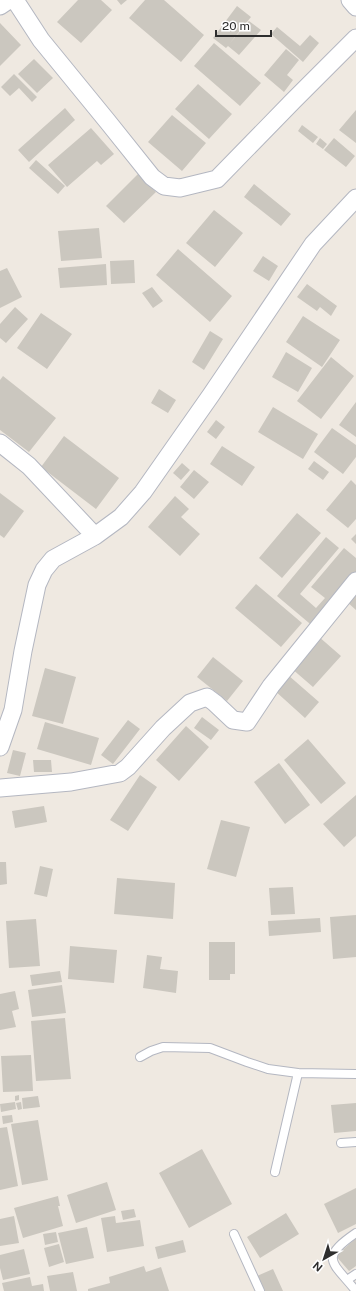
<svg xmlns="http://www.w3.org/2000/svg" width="356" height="1291" font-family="'Public Sans',sans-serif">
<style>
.building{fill:#cbc7bf}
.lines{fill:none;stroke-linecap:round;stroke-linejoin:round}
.service-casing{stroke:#b4b7c1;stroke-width:10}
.minor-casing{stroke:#b4b7c1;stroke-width:19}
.service{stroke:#fff;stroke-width:8}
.minor{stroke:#fff;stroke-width:17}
</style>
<rect width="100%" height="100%" fill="#efe9e1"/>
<path class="building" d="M78 0H101L112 10 81 43 57 22Z
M117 0H127L121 5Z
M145 0H164L204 35 181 62 129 18Z
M237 6 251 17 230 43 249 21 261 30 239 55 228 46 226 48 213 38Z
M0 23 21 45 0 66Z
M277 27 300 46 310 35 319 43 303 62 271 34Z
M214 43 261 83 240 106 194 66Z
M286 49 299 60 287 75 293 80 284 92 264 75Z
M34 59 53 78 37 93 18 74Z
M14 74 37 97 32 102 19 88 10 96 1 87Z
M198 84 232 114 209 139 175 109Z
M65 108 75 120 29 162 18 150Z
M356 110V143L339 130Z
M172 115 206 143 182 171 148 142Z
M302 125 318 137 313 143 298 131Z
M91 128 114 154 101 165 97 161 67 187 48 165Z
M320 138 327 144 323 149 316 144Z
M334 138 355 156 346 167 324 150Z
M36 160 65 186 58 194 29 168Z
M138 174 156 192 124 223 106 206Z
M254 184 291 214 281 226 244 197Z
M214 210 243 233 215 267 186 243Z
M99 228 102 258 61 261 58 231Z
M178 249 232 296 210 322 156 275Z
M263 256 278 266 269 281 253 271Z
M134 260 135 283 111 284 110 261Z
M106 264 107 285 60 288 58 268Z
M7 268 22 297 0 308V271Z
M307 284 337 306 331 316 320 307 317 311 297 297Z
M152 287 163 301 153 308 142 293Z
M15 307 28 319 6 343 0 338V324Z
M41 313 72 334 47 369 17 348Z
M303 316 340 340 322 367 286 342Z
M210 331 223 339 204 370 192 362Z
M286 352 312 368 298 392 272 377Z
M331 357 354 376 321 419 297 401Z
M3 376 56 418 29 452 0 430V380Z
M159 389 176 400 168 413 151 403Z
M356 402V437L339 425Z
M273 407 318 434 303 459 258 432Z
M216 420 225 427 216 439 207 432Z
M332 428 356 445V457L343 474 314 452Z
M64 436 119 478 96 509 41 467Z
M222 446 255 467 242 486 210 464Z
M314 461 329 472 323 480 308 469Z
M182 463 190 470 181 480 173 473Z
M194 470 209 482 194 499 180 487Z
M351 480 356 485V519L348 528 326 510Z
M0 493 24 511 4 538 0 535Z
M175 496 189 509 181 517 200 534 180 556 148 527Z
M297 513 321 533 282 578 259 558Z
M356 534V544L351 539Z
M326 537 339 548 300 594 316 608 325 598 311 587 344 548 356 558V579L315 628 277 596Z
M256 584 302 623 281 647 235 608Z
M356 589V610L346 601Z
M318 636 341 656 313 687 291 668Z
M213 657 243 681 227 701 197 677Z
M45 668 76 677 63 724 32 716Z
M288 675 319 702 305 718 274 690Z
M202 717 219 730 211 740 194 728Z
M128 720 140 729 113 764 101 755Z
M45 722 99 738 91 765 37 749Z
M186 726 209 747 179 781 156 760Z
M308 739 346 783 321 804 284 760Z
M13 750 26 753 20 776 7 773Z
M33 760H51L52 772H34Z
M279 763 310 805 285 824 254 782Z
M140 775 157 787 128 831 110 820Z
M356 795V836L344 847 323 824Z
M44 806 47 822 15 828 12 811Z
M221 820 250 827 236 877 207 869Z
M0 862H6L7 884 0 885Z
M40 866 53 869 47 897 34 894Z
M117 878 175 883 173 919 114 914Z
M293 887 295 914 271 915 269 888Z
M356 915V957L333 959 330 917Z
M320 918 321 932 269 936 268 921Z
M36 919 40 966 9 968 6 921Z
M209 942H235V974H230V980H209Z
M70 946 117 950 114 983 68 979Z
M147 955 162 957 160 969 178 971 176 993 143 988Z
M60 971 62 982 32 986 30 975Z
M62 985 66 1013 32 1017 28 990Z
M15 991 19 1009 12 1011 16 1027 0 1030V994Z
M65 1018 71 1079 36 1081 31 1021Z
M31 1055 33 1091 3 1092 1 1056Z
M19 1095V1100L15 1101V1096Z
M38 1096 40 1107 23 1109 22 1098Z
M15 1102 16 1109 1 1112 0 1104Z
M21 1102 22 1109 18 1110 16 1103Z
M356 1103V1131L334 1133 331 1105Z
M12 1115 13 1122 3 1124 2 1116Z
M38 1120 48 1180 22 1185 11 1124Z
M7 1127 18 1186 0 1190V1128Z
M202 1149 232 1204 189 1228 159 1173Z
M107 1182 116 1210 76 1223 67 1195Z
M356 1188V1224L338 1233 324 1204Z
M58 1196 60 1206H58L63 1226 23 1238 14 1208Z
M134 1209 136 1217 123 1220 121 1211Z
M286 1213 299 1234 260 1258 247 1237Z
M14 1216 19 1243 0 1246V1219Z
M115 1216 116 1223 140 1220 144 1246 107 1252 101 1218Z
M87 1227 94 1258 66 1264 58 1233Z
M56 1232 58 1242 45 1245 43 1234Z
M356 1238V1266L349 1271 336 1256Z
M183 1240 186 1252 158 1259 155 1247Z
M59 1244 64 1262 49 1267 44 1248Z
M24 1249 30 1274 3 1280 0 1268V1255Z
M144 1266 146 1272 161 1267 169 1291H88V1289L110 1283 109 1277Z
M273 1269 283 1291H264L257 1276Z
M73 1272 77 1291H50L47 1276Z
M30 1277 32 1286 43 1284 44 1291H4L2 1283Z"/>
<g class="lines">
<g class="service-casing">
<path id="service" d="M140 1057 151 1051 163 1047 210 1048 247 1062 268 1069 298 1073 356 1074
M341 1143 356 1142
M275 1172 298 1073
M234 1234 260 1291
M347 1280 356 1274
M356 1291C333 1262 318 1259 356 1233"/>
</g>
<g class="minor-casing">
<path id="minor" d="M15 0 41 40 108 122 152 177 164 186 180 188 217 179 293 101 356 38
M350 0 356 7
M0 6 9 0
M0 443 29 466 95 536
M0 747 13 710 23 651 37 585 44 570 53 559 95 536 121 517 143 492 211 395 313 244 356 198
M0 788 71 782 120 773 128 767 163 728 190 703 207 697 215 703 233 720 247 722 271 686 356 581"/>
</g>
<use href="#service" class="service"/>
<use href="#minor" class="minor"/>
</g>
<g transform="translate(324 1259) rotate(219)" stroke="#ffffff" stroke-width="3" paint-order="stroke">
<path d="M0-3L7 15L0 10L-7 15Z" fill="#2e2e2e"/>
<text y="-6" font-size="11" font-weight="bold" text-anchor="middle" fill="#2e2e2e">N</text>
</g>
<path d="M216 30v6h55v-6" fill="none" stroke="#2e2e2e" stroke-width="2"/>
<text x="222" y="30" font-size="12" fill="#2e2e2e" stroke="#ffffff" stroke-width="3" paint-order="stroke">20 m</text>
</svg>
